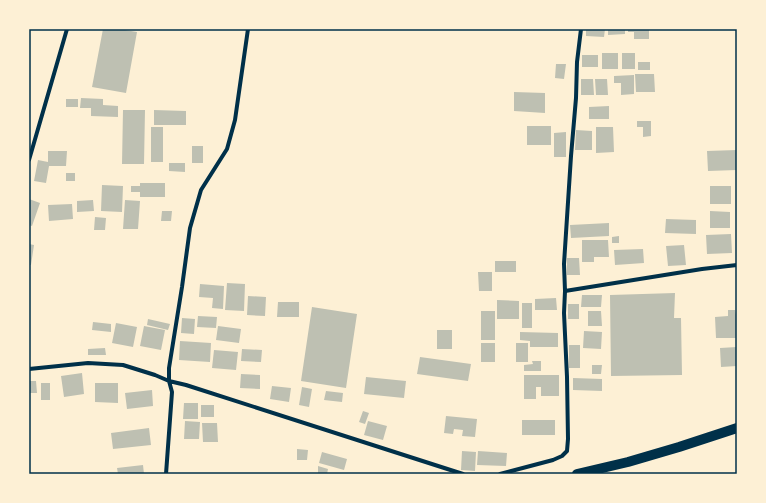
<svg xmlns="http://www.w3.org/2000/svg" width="766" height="503" font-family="'Source Sans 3',sans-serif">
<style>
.building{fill:#bec0b2}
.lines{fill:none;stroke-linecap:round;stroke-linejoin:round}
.minor{stroke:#003049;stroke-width:4}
.primary{stroke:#003049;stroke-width:10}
.neatline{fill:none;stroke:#003049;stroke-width:1.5}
</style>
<rect width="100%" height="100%" fill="#fdf0d5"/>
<path class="building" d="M103 29H119L137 32 126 93 92 87Z
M586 29H605L604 37 586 36Z
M608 29H625V34L608 35Z
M628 29H649V39H634V32H628Z
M602 53H618V69H602Z
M622 53H635V69H622Z
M582 55H598V67H582Z
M638 62H650V70H638Z
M556 64H566L564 79 555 78Z
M635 74H654L655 92H636Z
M634 75V94L621 95V83H614V76Z
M581 79H593L594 95H581Z
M595 79H607L608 95H596Z
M514 92 545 93V113L514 111Z
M81 98 103 99V105L118 106V117L91 116V108H80Z
M66 99H78V107H66Z
M609 106V119H589V107Z
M123 110H145L144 164H122Z
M154 110 186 111V125H154Z
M637 121H651V136L643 137V127H637Z
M527 126H551V145H527Z
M151 127H163V162H151Z
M596 127H613L614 152 596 153Z
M576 130 592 131V150H575Z
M566 132V157H554V133Z
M192 146H203V163H192Z
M737 150V170L708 171 707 151Z
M48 151H67L66 166H49L46 183 34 181 38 160 48 162Z
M169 163H185V172L169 171Z
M66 173H75V181H66Z
M140 183H165V197H140V192H131V186H140Z
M102 185 123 186 122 212 101 211Z
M710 186H731V204H710Z
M29 199 40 203 32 226 29 225Z
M93 200 94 211 77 212V201Z
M125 200 140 201 138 229H123Z
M72 204 73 219 49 221 48 205Z
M162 211H172L171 221H161Z
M710 211 730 212V228H710Z
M95 217 106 218 105 230H94Z
M666 219 696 220V234L665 233Z
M609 223V236L571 238 570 225Z
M731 234 732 253 707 254 706 235Z
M619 236V243H612V237Z
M582 240H608L609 257H594V262H582Z
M29 244 34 245 31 265H29Z
M684 245 686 265 668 266 666 246Z
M643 249 644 263 615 265 614 250Z
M567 258H579L580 275H567Z
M495 261H516V272H495Z
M478 272H492V291H479Z
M227 283 245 284 244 311 225 310Z
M200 284 224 286 223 309 212 308 213 298 199 297Z
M675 293 674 318H681L682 375 611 376 610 295Z
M582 295H602L601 307H581Z
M248 296 266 297 265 316 247 315Z
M556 298 557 310H535V299Z
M497 300 519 301V319H497Z
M278 302H299V317H277Z
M522 303H532V328H522Z
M568 304H579V319H568Z
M312 307 357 314 346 388 301 381Z
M728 310H735L736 315H737V338H716L715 317 728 316Z
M481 311H495V340H481Z
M588 311H601L602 326H588Z
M198 316 217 317 216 328 197 327Z
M182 318 195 319 194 334 181 333Z
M148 319 170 324 168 330 147 325Z
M93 322 111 324V332L92 330Z
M116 323 137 327 133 347 112 343Z
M144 326 165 330 161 350 140 346Z
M218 326 241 329 239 343 216 340Z
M437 330H452V349H437Z
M584 331 602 332 601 349 583 348Z
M520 332 558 333V347H530V341L520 340Z
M180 341 211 343 210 362 179 360Z
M481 343H495V362H481Z
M516 343H528V362H516Z
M569 345H580V368H569Z
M737 347V366L721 367 720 348Z
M105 348 106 355H88V349Z
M242 349 262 350 261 362 241 361Z
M214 350 238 352 236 370 212 368Z
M420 357 471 364 468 381 417 374Z
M532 361H541V371H524V365L533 364Z
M592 365H602L601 374H592Z
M82 373 84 394 64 397 61 376Z
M241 374 260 375V389L240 388Z
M524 375H559V396H541V387H536V399H524Z
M366 377 406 381 404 398 364 394Z
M573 378 602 379V391L573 390Z
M29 381H36L37 393H29Z
M41 383H50V400H41Z
M95 383H118V403L95 402Z
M272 386 291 388 289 402 270 399Z
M302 387 312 389 309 407 299 405Z
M152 390 153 406 127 409 125 393Z
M326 391 343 393 342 402 324 400Z
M184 403H198V419H183Z
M201 405H214V417H201Z
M363 411 369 413 365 424 359 422Z
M446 416 477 419 475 437 462 436 463 430 454 429 453 434 444 433Z
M522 420H555V435H522Z
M185 421 200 422 199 439H184Z
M368 421 387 426 383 440 364 435Z
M202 423H217L218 442H203Z
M149 428 151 445 113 449 111 433Z
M297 449 308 450 307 460H297Z
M462 451 476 452 475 471 461 470Z
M478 451 507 453 506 466 477 465Z
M322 452 347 459 344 470 319 463Z
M143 465 144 474H118L117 468Z
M318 466 328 469 327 474H318Z"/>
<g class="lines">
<path class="minor" d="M29 160 67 29
M565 291 702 269 737 265
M29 369 88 363 123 365 155 375 169 381 186 385 463 474
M166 474 172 392 169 381V368L182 287 190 228 201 190 227 149 235 120 248 29
M500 474 553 460 562 456 567 451 568 439 567 377 564 313 565 291 564 264 571 156 576 98 577 62 581 29"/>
<path class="primary" d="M577 474 628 462 679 447 737 428"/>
</g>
<rect width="766" height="503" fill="none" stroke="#fdf0d5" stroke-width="60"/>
<rect x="30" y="30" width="706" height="443" class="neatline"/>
</svg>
